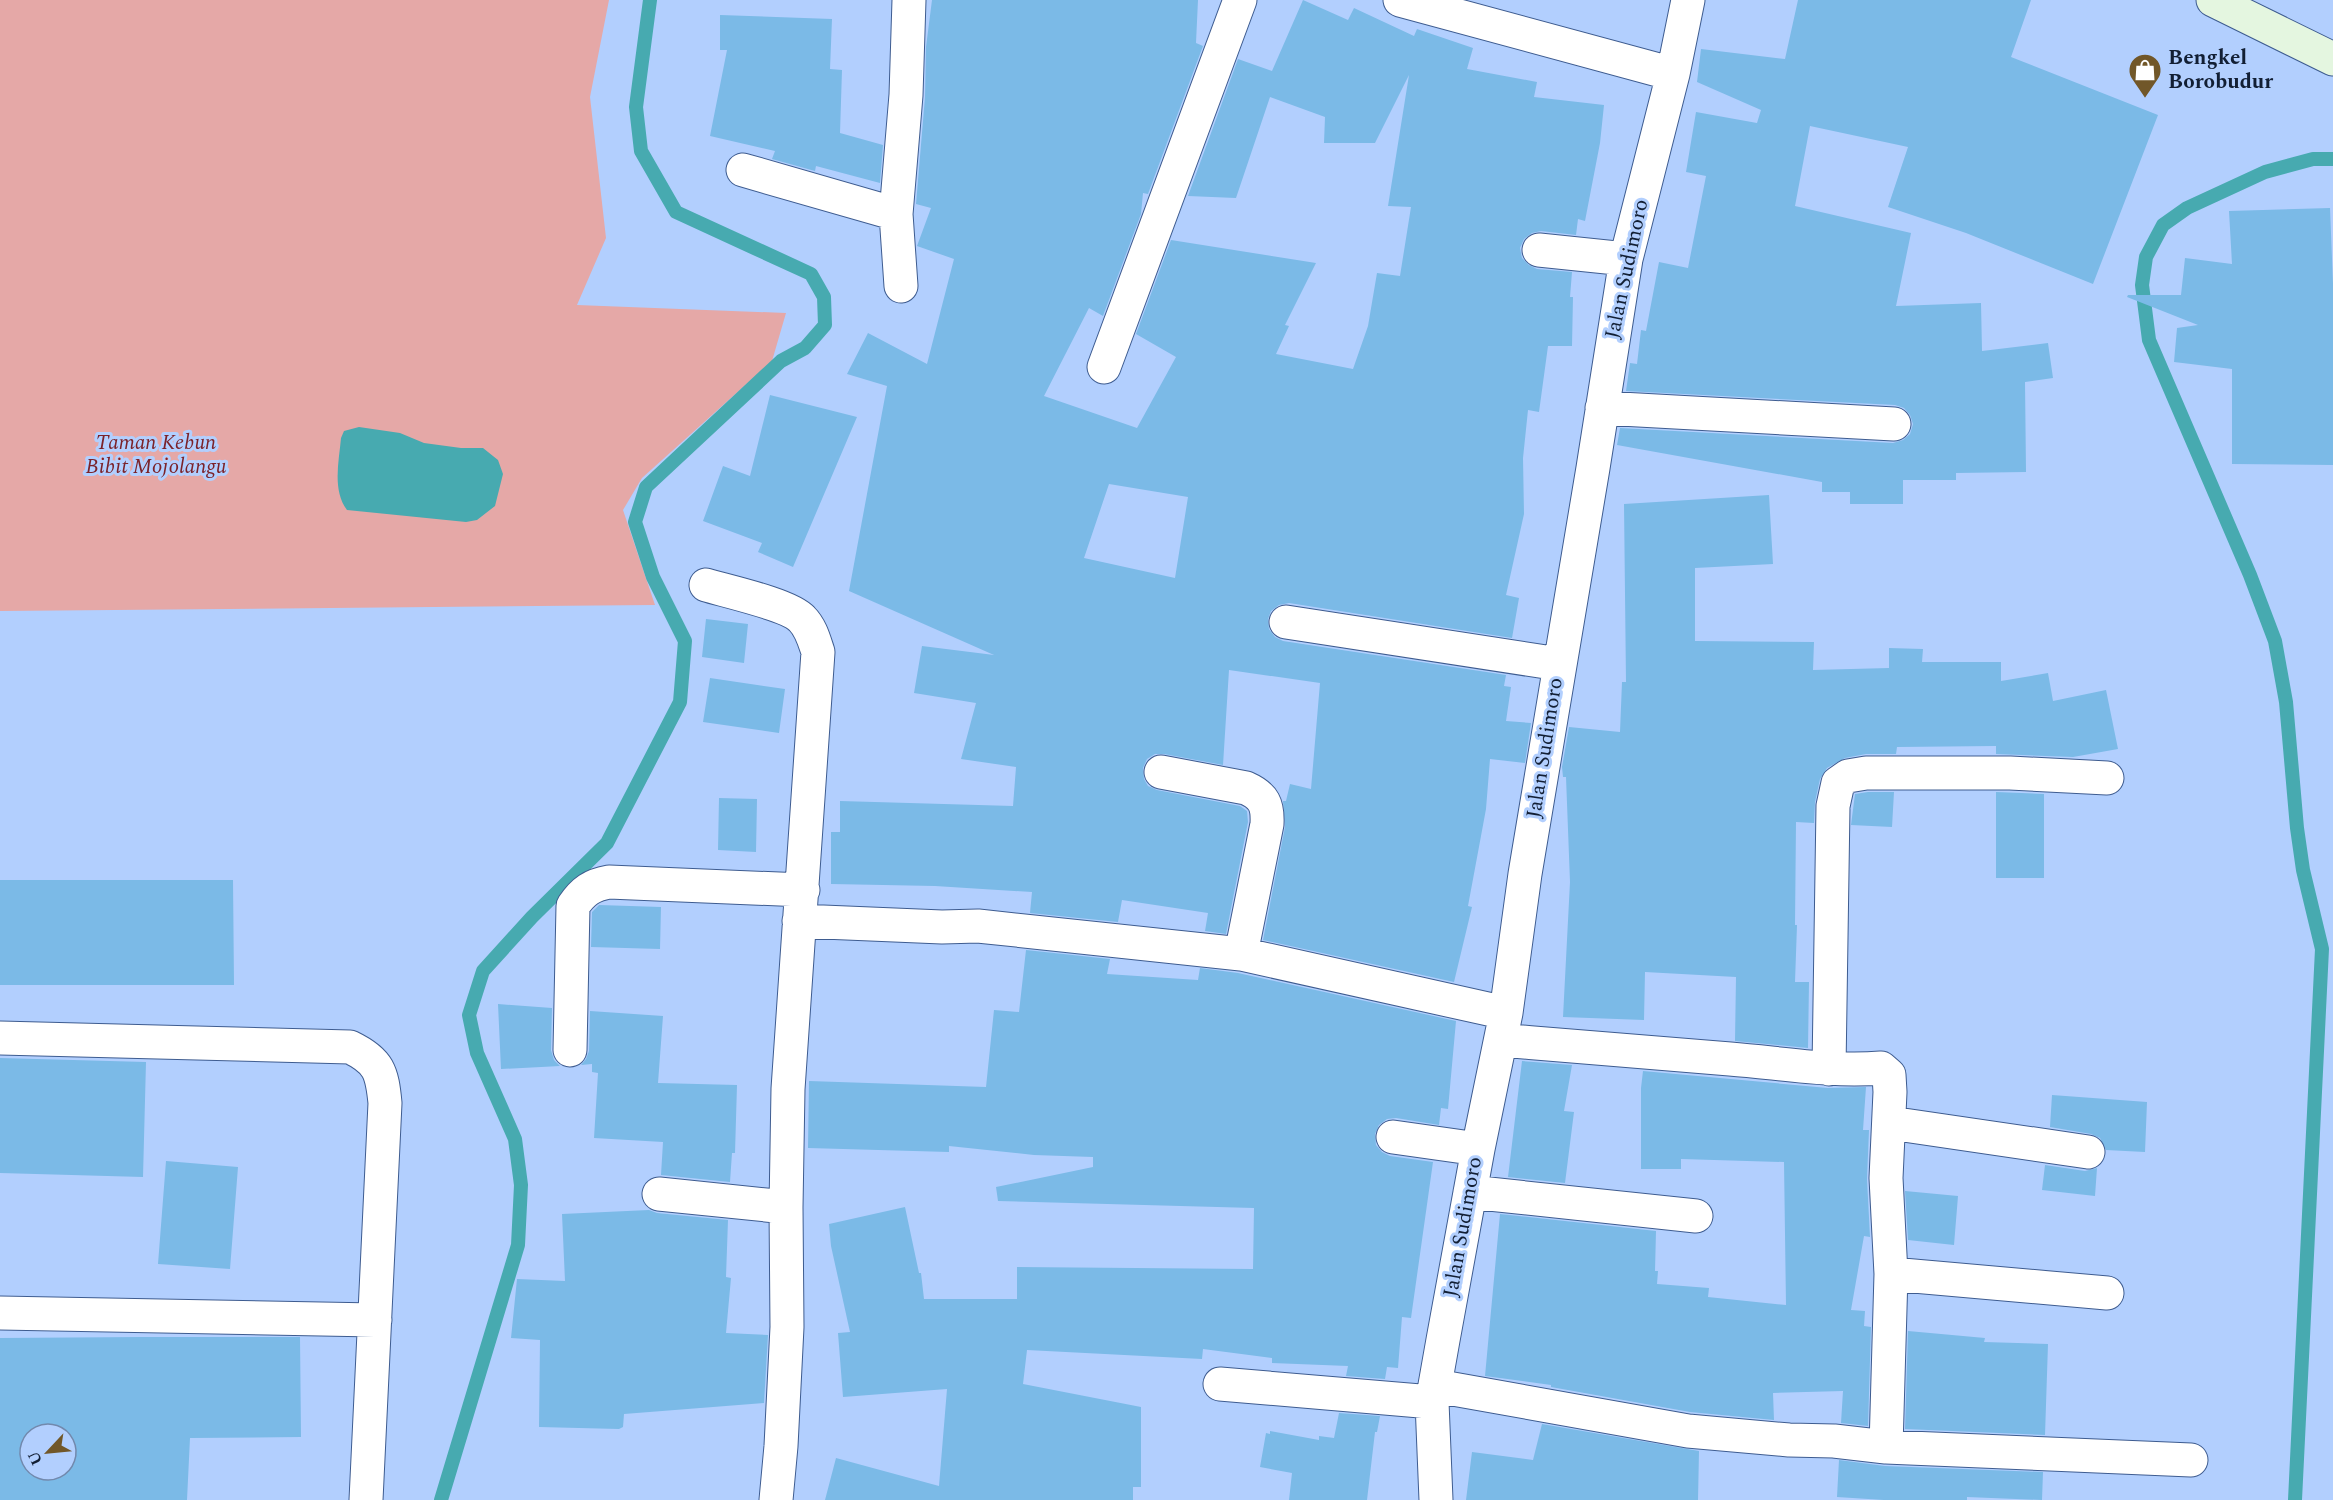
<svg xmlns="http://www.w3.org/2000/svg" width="2333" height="1500" font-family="Spectral,serif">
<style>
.green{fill:#e5a8a7}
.water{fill:#47aab0}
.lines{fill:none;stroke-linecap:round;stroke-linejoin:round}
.stream{stroke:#47aab0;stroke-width:14}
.building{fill:#7bbae7;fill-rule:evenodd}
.street-casing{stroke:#3e5c90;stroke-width:35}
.secondary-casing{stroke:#3e5c90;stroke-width:35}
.street{stroke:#fff;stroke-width:33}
.secondary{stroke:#e4f6e0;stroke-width:33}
.labels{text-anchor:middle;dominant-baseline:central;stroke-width:6;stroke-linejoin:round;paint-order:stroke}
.poi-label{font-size:21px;font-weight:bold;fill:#121f34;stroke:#b2cffe;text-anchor:start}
.street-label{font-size:21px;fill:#121f34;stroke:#b2cffe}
.park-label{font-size:21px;font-style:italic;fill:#7b2229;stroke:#b2cffe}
</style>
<rect width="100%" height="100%" fill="#b2cffe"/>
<path class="green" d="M0 0H609L590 97 606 238 577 305 786 313 772 361 642 478 623 510 655 605 0 611Z"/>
<path class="water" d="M359 427 400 433 424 443 461 448H483L498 460 503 474 495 506 477 520 466 522 347 510C332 490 339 461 341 438L344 431Z"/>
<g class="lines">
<path class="stream" d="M441 1500 518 1245 521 1185 515 1139 477 1053 469 1015 483 971 532 917 607 843 680 702 685 641 653 577 635 522 646 487 781 361 805 348 825 325 824 297 811 274 676 212 641 151 636 107 650 0
M2295 1500 2322 949 2303 870 2297 828 2286 702 2275 641 2250 575 2149 340 2142 285 2146 257 2163 225 2187 208 2265 172 2313 159H2333"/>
</g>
<path class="building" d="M932 0H1198L1196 43 1203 46 1148 194 1143 193 1141 214 1103 316 1089 308 1044 396 1137 428 1176 357 1136 334 1171 240 1316 263 1285 325 1289 326 1276 354 1353 369 1368 326 1377 273 1400 276 1411 207 1388 206 1409 75 1375 143H1324L1325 117 1270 97 1236 198 1188 196 1238 59 1272 71 1303 0 1348 20 1354 8 1414 36 1417 29 1473 48 1467 69 1537 82 1534 97 1604 105 1600 143 1585 221 1578 219 1576 235 1541 231 1532 233 1524 239 1520 248 1522 258 1529 265 1537 269 1572 272 1570 297H1573L1572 346H1548L1539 412 1528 410 1523 458 1524 514 1506 595 1519 598 1512 638 1289 603 1279 605 1271 611 1268 619 1269 629 1275 637 1283 641 1506 675 1504 686 1511 687 1506 721 1531 723 1525 763 1490 759 1486 809 1468 906 1472 907 1454 982 1263 940 1285 827 1283 801H1286L1290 784 1311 789 1320 683 1229 670 1223 765 1164 754H1155L1147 759 1143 768 1144 779 1148 786 1157 790 1240 806 1247 811 1248 822 1226 934 1205 931 1208 913 1122 900 1118 922 1030 913 1032 892 935 886 831 884V832H840V801L1013 806 1016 767 961 759 976 703 914 693 922 646 994 655 849 591 887 386 847 374 868 333 927 364 954 259 917 246 931 208 916 204 925 97 926 47ZM1109 484 1188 497 1175 578 1084 558Z
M1798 0H2031L2011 57 2158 115 2093 284 1966 233 1888 207 1908 147 1810 126 1795 206 1911 233 1896 306 1981 303 1982 351 2048 343 2053 378 2025 382 2026 472 1956 473V480H1903V504H1850V492H1822V482L1617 445 1620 428 1893 443 1903 440 1910 434 1913 424 1910 415 1904 408 1895 405 1626 391 1630 363 1637 364 1641 330 1646 331 1659 262 1688 268 1706 176 1686 172 1696 112 1757 123 1761 110 1697 82 1701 49 1785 59Z
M720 15 832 19 830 69 842 70 840 133 883 145 880 183 816 166 815 171 772 159 775 151 710 136 727 50H720Z
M2330 208 2333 284V465L2232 464V369L2174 362 2177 328 2198 325 2127 297 2128 295H2181L2185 258 2232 264 2229 211Z
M770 395 857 417 793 567 758 552 762 543 703 521 723 466 750 476Z
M1769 495 1773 564 1695 568V641L1814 642 1813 670 1889 668V648L1923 649 1922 662H2001V681L2048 673 2053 701 2106 690 2118 749 2073 757 1996 754V746L1897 747 1896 754H1866L1845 758 1827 768 1820 779 1815 802 1814 823 1796 822 1795 925H1797L1795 982H1809L1808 1048 1735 1041 1736 977 1645 972 1644 1020 1563 1017 1570 882 1566 777H1563L1562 767 1569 727 1620 732 1622 682H1626L1624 504Z
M706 619 748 624 744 663 702 657Z
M710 678 785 689 779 733 703 722Z
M1868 792H1894L1892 827 1851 825 1855 794Z
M1996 792 2044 794V878H1996Z
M719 798 757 799 756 852 718 850Z
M0 880H233L234 985H0Z
M599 905 661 907 660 949 591 947 592 912Z
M1026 950 1110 959 1107 974 1198 980 1200 968 1238 973 1456 1021 1448 1109 1441 1108 1439 1125 1396 1118 1387 1119 1379 1125 1375 1134 1376 1145 1382 1152 1390 1156 1433 1162 1411 1318 1402 1317 1398 1368 1387 1367 1385 1379 1346 1376 1348 1366 1272 1363V1358L1203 1349 1202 1359 1027 1350 1023 1384 1141 1407V1487H1133V1500H825L836 1458 939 1486 947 1389 843 1397 838 1333 850 1332 831 1246 829 1224 905 1207 919 1273H921L924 1299H1017V1267L1253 1269 1254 1208 998 1201 996 1187 1093 1167V1157L1034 1155 949 1146V1152L808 1148 809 1081 986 1087 994 1010 1019 1012Z
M498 1004 552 1008 551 1050 554 1060 560 1066 501 1069Z
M590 1011 663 1016 658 1083 737 1085 735 1153H732L730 1182 661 1175 663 1142 594 1138 598 1073 592 1072V1064L581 1065 586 1059 589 1051Z
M0 1058 146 1062 143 1177 0 1173Z
M1522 1061 1572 1065 1564 1111 1574 1112 1565 1183 1508 1177Z
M1643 1071 1828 1088 1866 1087 1863 1130H1869L1867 1179 1870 1237 1864 1236 1851 1310 1865 1311 1864 1326 1871 1327 1868 1426 1841 1423 1843 1391 1773 1393 1774 1420 1690 1412 1551 1387V1385L1485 1376 1500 1214 1656 1231 1655 1271H1658L1657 1284 1709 1288 1708 1297 1786 1305 1784 1162 1681 1159V1169H1641V1088Z
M2052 1095 2147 1102 2145 1152 2106 1150 2100 1138 2091 1134 2050 1127Z
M166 1161 238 1167 230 1269 158 1264Z
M2045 1165 2085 1171 2097 1168 2095 1196 2042 1190Z
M1905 1191 1958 1196 1954 1245 1908 1240Z
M649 1210 657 1213 728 1220 726 1277 731 1278 726 1333 768 1335 764 1403 624 1414 623 1427 619 1429 539 1427 540 1340 511 1338 517 1279 565 1281 562 1214Z
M1908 1331 1985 1338 1984 1342 2048 1344 2045 1435 1905 1429Z
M142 1337H300L301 1437 190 1438 187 1500H0V1338ZM30 1434H66V1470H30Z
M1339 1413 1380 1416 1377 1432H1375L1367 1500H1289L1292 1473 1260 1467 1266 1433 1270 1434V1431L1319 1440V1436L1334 1438Z
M1542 1424 1699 1451 1698 1500H1466L1472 1452 1533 1460Z
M1839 1460 1885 1466 2043 1472 2042 1500 1967 1497V1500H1884L1837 1497Z"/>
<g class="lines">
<g class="street-casing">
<path id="street" d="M1400 0 1673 74
M743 170 896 214
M1539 250 1626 259
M901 286 896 214 906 95 909 0
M1104 367 1240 0
M1602 408 1894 424
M706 585C726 591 790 605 802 619 811 628 814 640 818 652L788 1089 786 1207 787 1327 781 1446 776 1500
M1286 622 1559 664
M1161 772 1246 788C1264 796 1268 805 1267 824L1241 954
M799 921 942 927 978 926 1241 954 1506 1013
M0 1038 350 1047C379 1061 382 1072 385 1103L366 1500
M1501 1040C1577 1047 1653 1052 1730 1059 1781 1063 1830 1072 1881 1068L1889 1075 1890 1092 1886 1178 1891 1274 1886 1447
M570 1050 573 906C583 891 592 885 609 882L803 890
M1829 1069 1833 806 1838 783 1848 776 1866 773H2010L2107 778
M1890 1123 2088 1152
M1393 1137 1478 1149
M1470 1192 1696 1216
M659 1194 786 1207
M1891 1274 2107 1293
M0 1313 375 1320
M1220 1384 1432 1402
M1436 1386 1688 1431 1789 1440 1834 1441 1886 1447 2191 1460
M1436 1500 1432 1402 1443 1340 1478 1149 1506 1013 1525 874 1593 468 1626 259 1673 74 1688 0"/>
</g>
<g class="secondary-casing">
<path id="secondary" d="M2213 0 2333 59"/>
</g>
<use href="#street" class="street"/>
<use href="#secondary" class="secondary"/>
</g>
<defs>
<g id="shop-pin" transform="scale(1.725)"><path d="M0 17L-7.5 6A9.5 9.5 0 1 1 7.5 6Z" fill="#715729" stroke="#b2cffe"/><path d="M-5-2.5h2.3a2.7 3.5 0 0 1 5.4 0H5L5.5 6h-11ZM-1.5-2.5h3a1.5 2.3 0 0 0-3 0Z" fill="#fff"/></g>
</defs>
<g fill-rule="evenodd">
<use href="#shop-pin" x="2145" y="70"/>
</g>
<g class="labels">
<g class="poi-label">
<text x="2168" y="58">Bengkel<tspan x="2168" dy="24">Borobudur</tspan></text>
</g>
<g class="street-label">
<text transform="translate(1627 269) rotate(-78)">Jalan Sudimoro</text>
<text transform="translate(1545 748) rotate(-81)">Jalan Sudimoro</text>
<text transform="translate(1463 1227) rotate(-80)">Jalan Sudimoro</text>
</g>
<g class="park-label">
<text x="156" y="443">Taman Kebun<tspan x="156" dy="24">Bibit Mojolangu</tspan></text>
</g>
</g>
<g transform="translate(48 1452) rotate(244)"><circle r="28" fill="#b2cffe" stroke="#7289ad" stroke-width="1.5"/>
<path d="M0-4.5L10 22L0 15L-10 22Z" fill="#715729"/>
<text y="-9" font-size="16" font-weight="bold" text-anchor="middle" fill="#121f34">U</text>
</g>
</svg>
